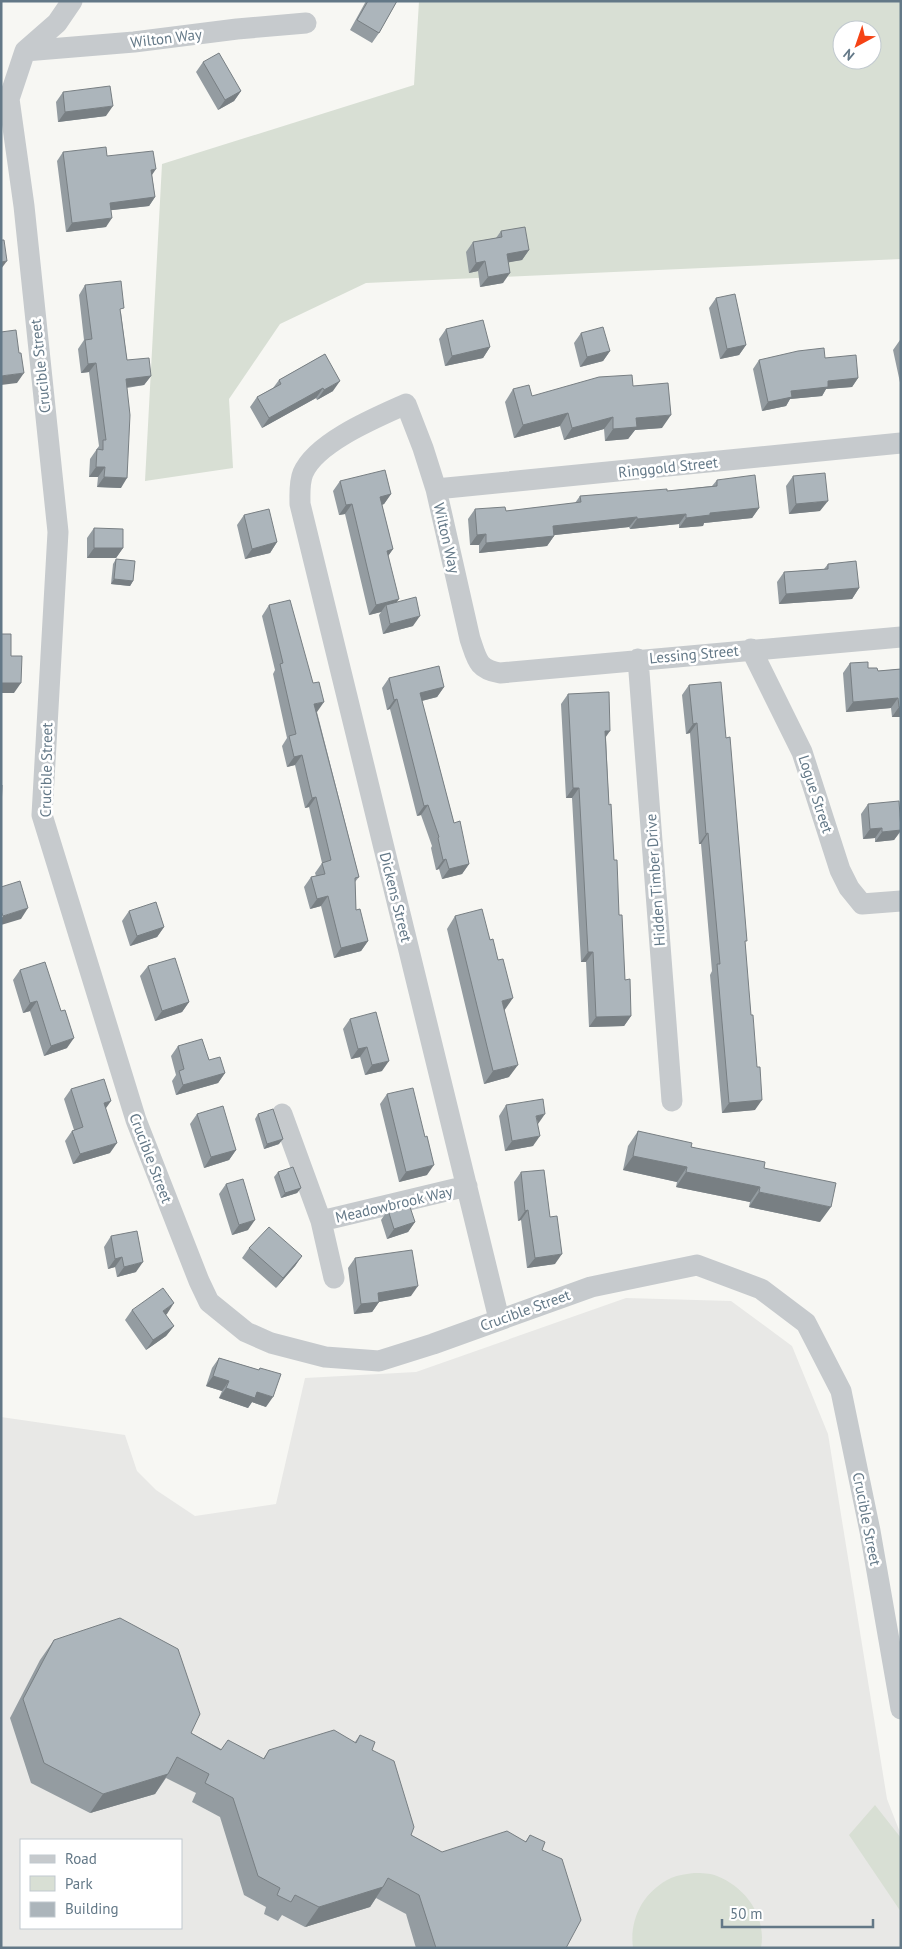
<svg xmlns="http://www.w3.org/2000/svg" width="902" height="1949" font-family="'PT Sans',sans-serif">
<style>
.built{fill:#e8e8e6;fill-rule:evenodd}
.green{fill:#d8dfd4;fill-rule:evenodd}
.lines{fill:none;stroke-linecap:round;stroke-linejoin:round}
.minor{stroke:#c6cacd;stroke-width:21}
.wall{fill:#949ca1}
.shaded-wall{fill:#787f83}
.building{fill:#acb5bb;stroke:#787f83}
.labels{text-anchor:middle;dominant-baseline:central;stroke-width:5;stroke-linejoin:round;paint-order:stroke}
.street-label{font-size:15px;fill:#637887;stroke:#fff}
</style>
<rect width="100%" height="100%" fill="#f7f7f3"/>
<path class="built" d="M626 1298 731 1301 792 1346 828 1434 887 1799 901 1835V1948H1V1417L125 1435 137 1471 156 1490 195 1516 276 1504 305 1378 416 1372ZM21 1840H181V1928H21Z"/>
<path class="green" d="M419 1H901V259L366 283 280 324 229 399 233 468 145 481 162 164 414 85ZM842 30H872V60H842Z
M875 1805 901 1838V1912L849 1835Z
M694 1873C702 1873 710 1873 717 1876 745 1887 767 1916 761 1948H633C629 1918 644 1891 671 1878 678 1875 687 1874 694 1873Z"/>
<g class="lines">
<path class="minor" d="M72 1 57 23 25 51 9 99 24 206 58 532 42 815 136 1120 199 1281 209 1302 246 1332 271 1343 325 1357 379 1361 433 1344 591 1287 697 1265 761 1289 806 1323 841 1391 870 1531 901 1709
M25 51 134 42 237 29 306 23
M436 489 901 443
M751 649 802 752 840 870 849 888 862 904 901 901
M638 659 672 1101
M282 1114 321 1221
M334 1278 321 1221 467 1186
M499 1319 300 504C300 494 299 483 303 473 316 442 377 417 406 404L423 448 436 489 470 639C477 659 477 669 500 673L901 637"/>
</g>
<path class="wall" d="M366 1H397L379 33 372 43 350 30Z
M203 62 241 91 234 101 218 110 196 72Z
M63 92 106 116 58 122 56 102Z
M63 152 107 156 152 175 155 197 149 206 111 210 106 227 66 232 57 161Z
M501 231 529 250 522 260 508 262 503 283 480 287 478 271 469 273 466 252 473 242 496 238Z
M85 285 121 313 127 360 151 376 144 385 127 388 121 488 97 487 98 477H89L90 459 99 446 89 372 81 373 78 349 84 340 79 295Z
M716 298 746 345 739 355 720 359 709 308Z
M446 329 490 347 483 358 445 366 439 339Z
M581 333 610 351 603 361 580 367 574 343Z
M900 340H901V387L893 350Z
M325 354 333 391 317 400 316 398 262 428 250 407 257 397 273 388 279 380Z
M825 358 858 378 852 387 826 389 822 396 790 399 786 406 762 411 753 369 759 360Z
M633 386 662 428 635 430 628 439 605 441 604 429 564 440 560 426 514 438 505 402 513 389 532 396Z
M793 476 820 511 789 514 786 486Z
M717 480 759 508 752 518 704 523 703 526 679 528V524L630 529 629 527 554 535V536L547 546 479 553V545H470L468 519 475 509 506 511 575 503 580 496 667 491 712 486Z
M340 481 391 494 384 504 382 505 393 549 388 556 397 602 413 626 383 634 379 615 381 612 369 615 345 514 339 515 333 491Z
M244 515 277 542 270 553 245 559 237 525Z
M94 528 123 548 116 558H87V538Z
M116 559 133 581 130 586 111 584 113 564Z
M828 564 859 588 852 599 779 604 777 582 784 572 824 569Z
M269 605 317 712 359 877 355 882 356 910 368 941 361 951 334 958 321 906 310 909 304 887 311 877 316 876 315 873 322 863 309 807 305 808 295 765 287 767 282 746 287 738 273 674 275 670 262 616Z
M850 663 878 671 901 669V717H892L891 708 846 712 843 673Z
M389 678 444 687 437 697 422 701 454 823 469 864 462 874 442 879 439 869 436 870 431 848 432 846 421 815 417 816 390 709 387 710 382 688Z
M689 685 726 738 745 943 755 1110 722 1113 710 975 712 971 701 844H699L690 733 686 734 682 695Z
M568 694 606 737 609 805 614 860 625 980 631 1016 624 1026 589 1027 586 962H581L572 798H566L561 704Z
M868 804 901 820V831L894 840 875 842V838L863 839 861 814Z
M129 911 164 927 157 937 130 946 122 921Z
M455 916 504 1011 509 1077 484 1084 447 929Z
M148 966 189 1002 182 1012 155 1021 140 976Z
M20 970 61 1011 67 1048 44 1056 30 1011 23 1013 13 980Z
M350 1019 382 1071 365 1075 360 1057 351 1059 343 1029Z
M178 1046 209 1060 225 1073 218 1083 176 1095 172 1081 176 1075 171 1056Z
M71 1089 106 1109 110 1153 73 1164 65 1141 72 1131 74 1130 64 1099Z
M387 1094 425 1137 427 1175 399 1182 380 1104Z
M506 1105 538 1124 533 1146 505 1151 499 1116Z
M197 1114 236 1150 229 1160 204 1168 190 1124Z
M258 1114 279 1144 264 1149 255 1119Z
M638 1131 764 1168 820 1222 749 1207 750 1202 676 1187 677 1182 623 1170 628 1146Z
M278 1172 301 1188 297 1193 281 1198 274 1177Z
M521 1172 555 1264 527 1268 521 1220 518 1221 514 1182Z
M226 1184 248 1230 232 1235 219 1194Z
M388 1210 415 1222 408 1232 387 1239 381 1220Z
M111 1236 136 1272 117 1277 115 1267 108 1269 104 1247Z
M249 1248 302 1256 295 1266 276 1288 242 1258Z
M355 1258 411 1296 379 1302 372 1312 354 1314 348 1268Z
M132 1310 167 1314 165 1315 174 1326 166 1336 146 1350 125 1320Z
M219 1358 259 1370 260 1368 266 1407 252 1402 248 1408 219 1398 222 1391 206 1386 212 1368Z
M54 1640 191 1733 221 1749 263 1759 269 1750 355 1742 360 1735 372 1750 411 1835 442 1852 526 1841 530 1835 542 1850 566 1948H416L406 1914 376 1898 370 1907 305 1927 282 1915 278 1921 264 1914 266 1907 244 1895 220 1817 192 1802 196 1793 166 1778 155 1794 90 1813 31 1783 10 1718 40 1660Z"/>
<path class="shaded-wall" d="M241 91 234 101 218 110 225 100Z
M113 106 106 116 58 122 65 112Z
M156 169 150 178 151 170Z
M155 197 149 206 104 211 110 203Z
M112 218 106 227 66 232 72 223Z
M529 250 522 260 500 264 507 254Z
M7 261 1 269V262Z
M485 261 478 271 469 273 476 263Z
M510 273 503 283 480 287 488 277Z
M746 345 739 355 720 359 727 349Z
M490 347 483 358 445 366 452 356Z
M610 351 603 361 580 367 587 357Z
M96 363 89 372 81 373 88 364Z
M24 373 17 383 1 385V376Z
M151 376 144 385 119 388 126 379Z
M858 378 852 387 826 389 822 396 790 399 786 406 762 411 768 402 791 391 828 381Z
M340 381 333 391 317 400 324 390Z
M323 388 316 398 262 428 269 418Z
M568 413 560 426 514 438 523 425Z
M671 415 662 428 635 430 628 439 605 441 613 429 636 418Z
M613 417 604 429 564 440 572 428Z
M96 467H105L98 477H89Z
M104 477 127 478 121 488 97 487Z
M391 494 384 504 373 507 380 497Z
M828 501 820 511 789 514 796 504Z
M352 504 345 514 339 515 346 505Z
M759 508 752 518 704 523 703 526 679 528 686 518 710 513Z
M686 514 679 524 630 529 637 519Z
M637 517 629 527 546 536 553 526Z
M486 534 479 545H470L477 535Z
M554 536 547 546 479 553 486 543Z
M277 542 270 553 245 559 252 549Z
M94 548H123L116 558H87Z
M393 549 386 559 387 551Z
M114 579 133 581 130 586 111 584Z
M859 588 852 599 779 604 786 594Z
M399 599 392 609 386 605 381 612 369 615 376 605Z
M420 616 413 626 383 634 390 624Z
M1 683H21L14 693H1Z
M444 687 437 697 413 703 420 693Z
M898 698 891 708 846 712 853 702Z
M397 699 390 709 387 710 394 700Z
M324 702 317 712 307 714 314 704Z
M899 707H901V717H892Z
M697 723 690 733 686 734 693 724Z
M605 731H610L603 741Z
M302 755 295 765 287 767 294 757Z
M573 788H579L572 798H566Z
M316 797 309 807 305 808 312 798Z
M428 805 421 815 417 816 424 806Z
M882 828 875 838 863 839 870 829Z
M901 830 894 840 875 842 882 832Z
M708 833 701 844H699L706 834Z
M446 859 439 869 436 870 443 860Z
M469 864 462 874 442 879 449 869Z
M328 896 321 906 310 909 317 899Z
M28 908 21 919 1 925V919L3 916Z
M164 927 157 937 130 946 137 936Z
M368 941 361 951 334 958 341 948Z
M588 952H593L586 962H581Z
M513 998 504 1011 502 1001Z
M37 1001 30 1011 23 1013 30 1003Z
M189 1002 182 1012 155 1021 162 1011Z
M631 1016 624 1026 589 1027 596 1017Z
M74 1038 67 1048 44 1056 51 1046Z
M367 1047 360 1057 351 1059 358 1049Z
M389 1061 382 1071 365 1075 372 1065Z
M518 1065 509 1077 484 1084 493 1071Z
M225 1073 218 1083 176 1095 183 1085Z
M762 1100 755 1110 722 1113 729 1103Z
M111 1101 104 1111V1103Z
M545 1114 538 1124 536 1116Z
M540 1136 533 1146 505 1151 512 1141Z
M283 1139 279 1144 264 1149 267 1144Z
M117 1143 110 1153 73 1164 80 1154Z
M236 1150 229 1160 204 1168 211 1157Z
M633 1156 687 1167 677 1182 623 1170Z
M434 1165 427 1175 399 1182 406 1172Z
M686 1172 760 1187 750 1202 676 1187Z
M301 1188 297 1193 281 1198 285 1193Z
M759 1192 831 1207 820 1222 749 1207Z
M528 1210 521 1220 518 1221 525 1211Z
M255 1220 248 1230 232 1235 239 1225Z
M415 1222 408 1232 387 1239 394 1229Z
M562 1254 555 1264 527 1268 535 1258Z
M302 1256 295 1266 276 1288 283 1278Z
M122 1257 115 1267 108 1269 115 1259Z
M143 1262 136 1272 117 1277 124 1267Z
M418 1286 411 1296 373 1303 379 1302 372 1312 354 1314 361 1304 378 1293Z
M174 1303 167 1314 156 1321 163 1311Z
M174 1326 166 1336 146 1350 153 1340Z
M213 1376 229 1381 222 1391 206 1386Z
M226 1388 257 1392 273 1397 266 1407 252 1402 248 1408 219 1398Z
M168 1774 155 1794 90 1813 103 1794Z
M383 1887 370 1907 305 1927 319 1907Z"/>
<path class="building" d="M368 1H397L379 33 357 20Z
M219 53 241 91 225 100 203 62Z
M110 86 113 106 65 112 63 92Z
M106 147 107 156 153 151 156 169 151 170 155 197 110 203 112 218 72 223 63 152Z
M525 227 529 250 507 254 510 273 488 277 485 261 476 263 473 242 502 237 501 231Z
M1 240H4L7 261 1 262Z
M121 281 124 308 120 309 127 360 149 358 151 376 126 379 130 415 127 478 104 477 105 467H96L97 449 103 450V440H106L96 363 88 364 85 340 92 339 85 285Z
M735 294 746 345 727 349 716 298Z
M483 320 490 347 452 356 446 329Z
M603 327 610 351 587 357 581 333Z
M16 330 19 353H21L24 373 1 376V332Z
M824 348 825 358 856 355 858 378 828 381V387L791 391 792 397 768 402 759 360 798 351Z
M325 354 340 381 324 390 323 388 269 418 257 397 281 384 279 380Z
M632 375 633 386 668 383 671 415 636 418 637 427 613 429V417L572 428 568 413 523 425 513 389 529 385 532 396 599 377Z
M385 470 391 494 380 497 393 549 387 551 399 599 376 605 352 504 346 505 340 481Z
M825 473 828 501 796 504 793 476Z
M755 475 759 508 710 513V515L686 518V514L637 519V517L553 526 554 536 486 543V534L477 535 475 509 505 507 506 511 581 502 580 496 667 489V491L717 486V480Z
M269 509 277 542 252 549 244 515Z
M94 528 123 529V548H94Z
M116 559 135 561 133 581 114 579Z
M856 561 859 588 786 594 784 572 828 569V564Z
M416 597 420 616 390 624 386 605Z
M290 600 313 683 319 682 324 702 314 704 359 877 355 878 356 910 360 909 368 941 341 948 328 896 317 899 311 877 325 874 322 863 331 860 316 797 312 798 302 755 294 757 289 736 296 734 280 664 283 663 269 605Z
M1 634H11V656H22L21 683H1Z
M868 662V668H877L878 671 901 669V707H899L898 698 853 702 850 663Z
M439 666 444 687 420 693 454 823 460 821 469 864 449 869 446 859 443 860 438 838 439 837 428 805 424 806 397 699 394 700 389 678Z
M721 682 726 738 730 737 747 941H745L751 1015H753L757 1067H760L762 1100 729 1103 717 964H720L708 833 706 834 697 723 693 724 689 685Z
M609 692 610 731H605L609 805 611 804 614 860H617L619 915H622L625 980 630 979 631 1016 596 1017 593 952H588L579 788H573L568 694Z
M1 785H2L1 809Z
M899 801 901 830 882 832V828L870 829 868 804Z
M20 881 28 908 3 916 1 911V887Z
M156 902 164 927 137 936 129 911Z
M482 909 490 940 493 939 498 960 503 959 513 998 502 1001 518 1065 493 1071 455 916Z
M175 958 189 1002 162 1011 148 966Z
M45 962 61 1011 65 1010 74 1038 51 1046 37 1001 30 1003 20 970Z
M376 1012 389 1061 372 1065 367 1047 358 1049 350 1019Z
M202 1039 209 1060 220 1057 225 1073 183 1085 179 1071 184 1069 178 1046Z
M104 1079 111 1101 104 1103 117 1143 80 1154 72 1131 83 1127 71 1089Z
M413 1088 425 1137 427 1136 434 1165 406 1172 387 1094Z
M543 1099 545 1114 536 1116 540 1136 512 1141 506 1105Z
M223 1106 236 1150 211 1157 197 1114Z
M273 1109 283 1139 267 1144 258 1114Z
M638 1131 692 1143 691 1147 765 1162 764 1168 836 1183 831 1207 759 1192 760 1187 686 1172 687 1167 633 1156Z
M293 1167 301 1188 285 1193 278 1172Z
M544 1170 550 1217 557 1216 562 1254 535 1258 528 1210 525 1211 521 1172Z
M243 1179 255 1220 239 1225 226 1184Z
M409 1204 415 1222 394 1229 388 1210Z
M269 1227 302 1256 283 1278 249 1248Z
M137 1231 143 1262 124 1267 122 1257 115 1259 111 1236Z
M412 1250 418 1286 378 1293 379 1302 361 1304 355 1258Z
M163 1288 174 1303 163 1311 174 1326 153 1340 132 1310Z
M219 1358 259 1370 260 1368 281 1374 273 1397 257 1392 255 1398 226 1388 229 1381 213 1376Z
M120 1618 178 1649 200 1714 191 1733 221 1750 228 1740 264 1759 269 1750 334 1730 356 1743 360 1735 375 1742 372 1750 394 1761 414 1827 411 1835 442 1852 507 1831 526 1842 530 1835 545 1842 542 1850 562 1859 581 1920 566 1948H436L419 1895 388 1878 383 1887 319 1907 295 1895 291 1902 277 1895 280 1888 258 1876 233 1798 205 1783 209 1774 177 1757 168 1774 103 1794 44 1763 23 1699 54 1640Z"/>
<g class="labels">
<g class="street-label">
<text transform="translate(166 38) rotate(-7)">Wilton Way</text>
<text transform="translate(40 366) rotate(-96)">Crucible Street</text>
<text transform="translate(668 467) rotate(-6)">Ringgold Street</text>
<text transform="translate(447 538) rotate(77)">Wilton Way</text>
<text transform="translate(694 654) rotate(-5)">Lessing Street</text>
<text transform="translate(46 770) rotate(-89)">Crucible Street</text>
<text transform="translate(816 794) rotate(72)">Logue Street</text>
<text transform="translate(655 880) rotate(-94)">Hidden Timber Drive</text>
<text transform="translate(396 897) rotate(76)">Dickens Street</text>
<text transform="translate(151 1158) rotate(69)">Crucible Street</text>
<text transform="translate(394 1204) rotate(-13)">Meadowbrook Way</text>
<text transform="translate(525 1310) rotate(-20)">Crucible Street</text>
<text transform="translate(867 1519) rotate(79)">Crucible Street</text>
</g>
</g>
<rect width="902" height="1949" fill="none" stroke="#637887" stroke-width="5"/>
<rect x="20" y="1839" width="162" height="90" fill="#ffffff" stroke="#c1c9cf"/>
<rect x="30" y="1855" width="25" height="8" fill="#c6cacd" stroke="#c1c9cf"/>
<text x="65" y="1864" font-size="15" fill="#637887">Road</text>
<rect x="30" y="1876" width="25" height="15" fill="#d8dfd4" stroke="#c1c9cf"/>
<text x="65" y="1889" font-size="15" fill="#637887">Park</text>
<rect x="30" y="1902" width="25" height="15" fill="#acb5bb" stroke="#c1c9cf"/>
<text x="65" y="1914" font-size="15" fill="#637887">Building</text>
<g transform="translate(857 45) rotate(220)"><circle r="24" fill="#ffffff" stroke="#c1c9cf"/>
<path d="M0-4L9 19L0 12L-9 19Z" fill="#f54315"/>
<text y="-8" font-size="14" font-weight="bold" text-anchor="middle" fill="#637887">N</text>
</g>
<path d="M722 1919v8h151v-8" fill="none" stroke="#637887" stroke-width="2.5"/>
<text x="730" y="1919" font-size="15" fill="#637887" stroke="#ffffff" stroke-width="4" paint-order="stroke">50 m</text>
</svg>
